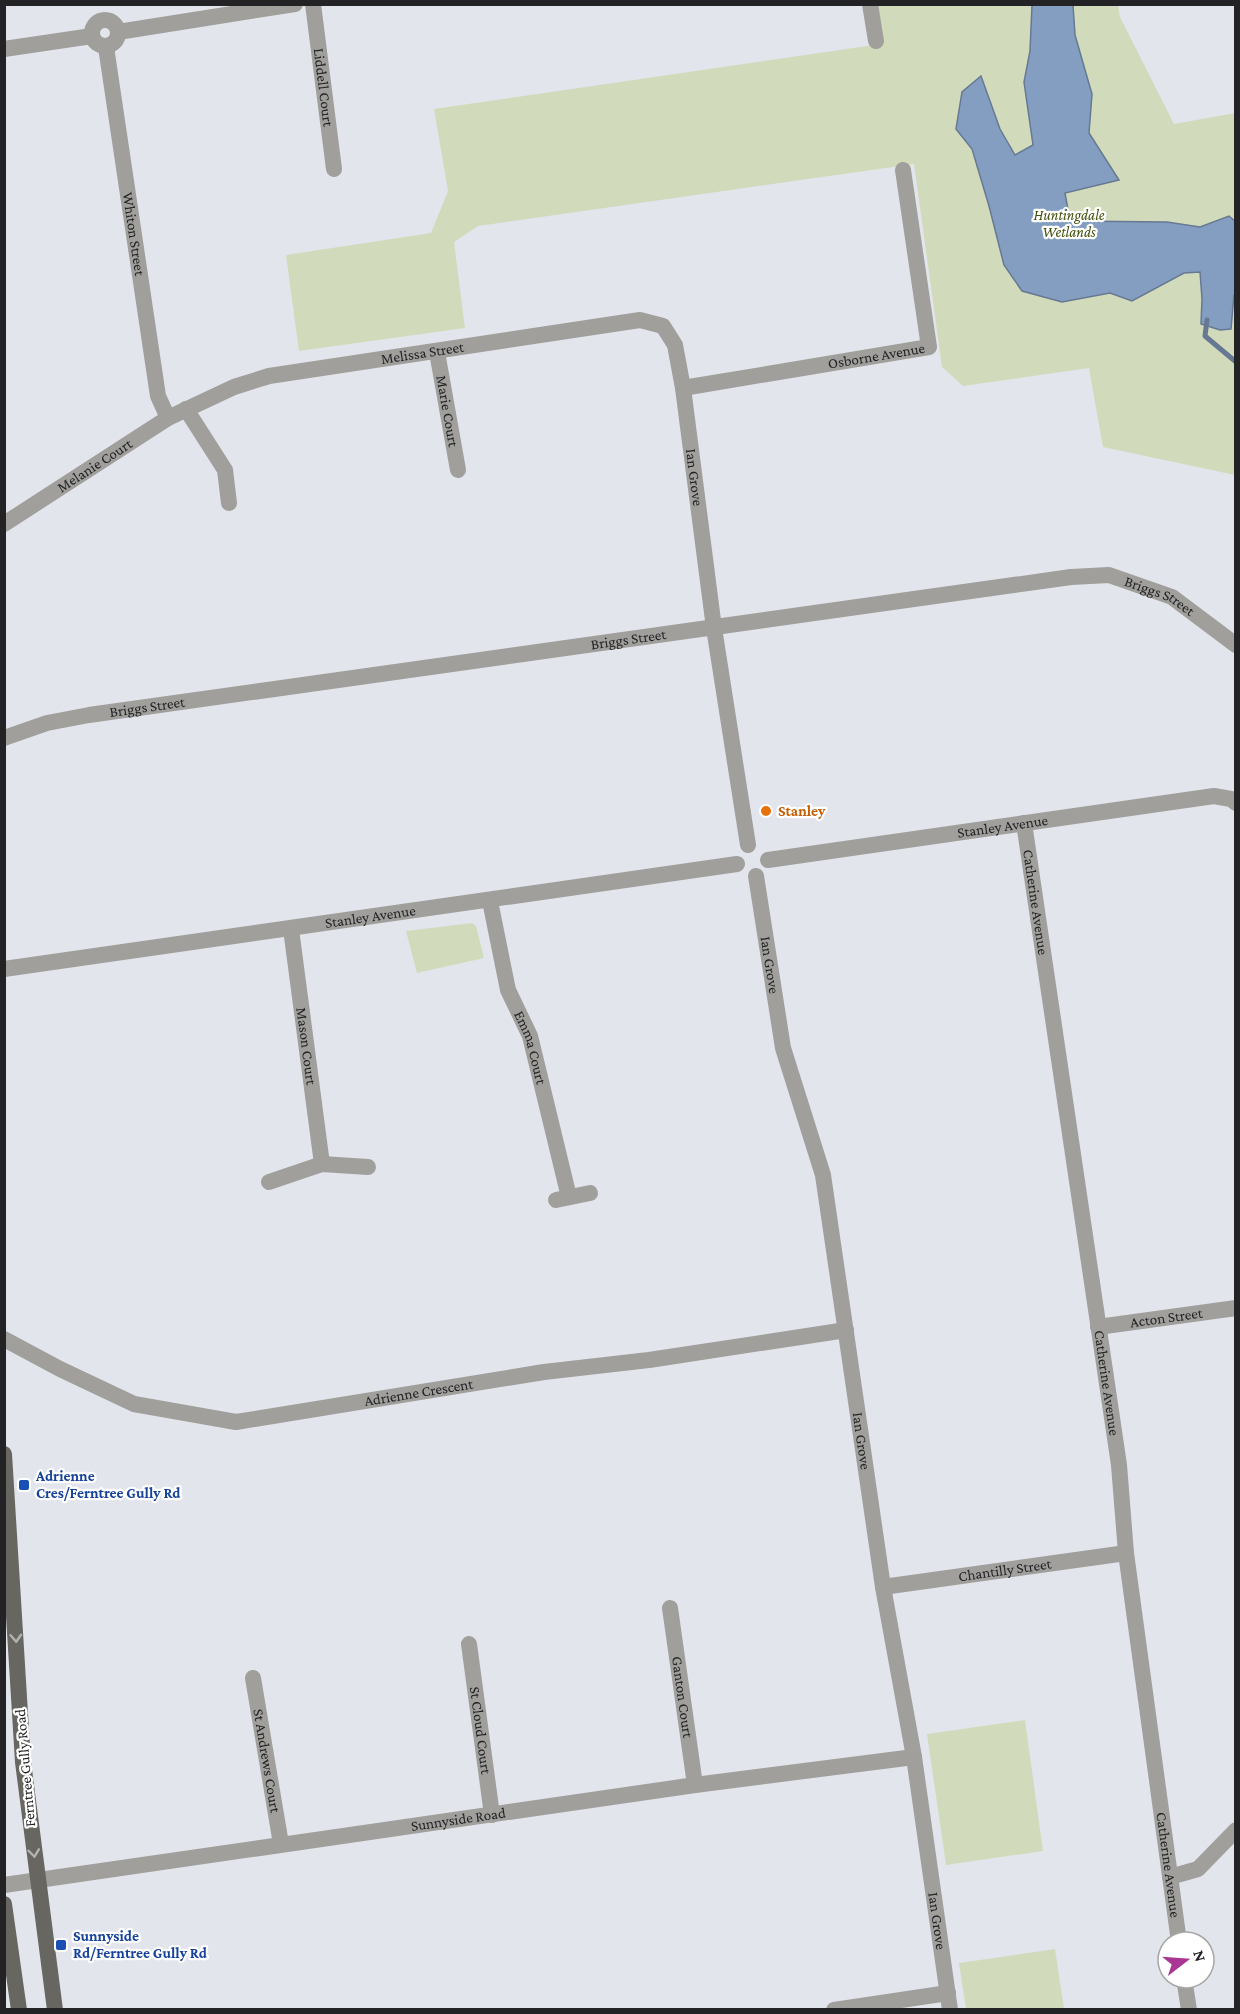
<svg xmlns="http://www.w3.org/2000/svg" width="1240" height="2014" font-family="'Crimson Pro',serif">
<style>
.green{fill:#d1dbbb}
.water{fill:#849ec1;stroke:#677992;stroke-width:1.5}
.lines{fill:none;stroke-linecap:round;stroke-linejoin:round}
.stream{stroke:#677992;stroke-width:5}
.minor{stroke:#a09f9c;stroke-width:16}
.primary{stroke:#676660;stroke-width:16}
.oneway{stroke:#b3b2b0}
.food-dot{fill:#e8710a;stroke:#fff;stroke-width:2}
.transit-dot{fill:#1a4fb4;stroke:#fff;stroke-width:2}
.labels{text-anchor:middle;dominant-baseline:central;stroke-width:4.5;stroke-linejoin:round;paint-order:stroke}
.street-label{font-size:15px;fill:#232326;stroke:#fff}
.park-label{font-size:15px;font-style:italic;fill:#42500d;stroke:#fff}
.food-label{font-size:15px;font-weight:bold;fill:#c56008;stroke:#fff;text-anchor:start}
.transit-label{font-size:15px;font-weight:bold;fill:#164399;stroke:#fff;text-anchor:start}
</style>
<rect width="100%" height="100%" fill="#e3e5ed"/>
<path class="green" d="M876 5H1118L1120 17 1174 124 1235 113V475L1103 447 1089 368 963 386 942 367 914 164 478 226 454 242 465 328 299 351 286 255 431 233 448 191 434 109 881 44Z
M472 923 476 926 484 958 417 973 406 931Z
M1025 1720 1043 1851 946 1865 927 1734Z
M1055 1949 1064 2009H966L959 1963Z"/>
<path class="water" d="M1032 5H1073L1075 35 1092 94 1089 133 1119 180 1065 193 1070 221 1167 222 1200 227 1229 216 1236 222V293L1234 295 1231 329 1220 330 1201 324 1202 299 1200 272 1184 273 1132 301 1110 293 1062 302 1022 291 1004 265 989 206 972 149 956 129 962 92 981 76 1000 129 1015 155 1033 145 1024 82 1030 51Z"/>
<g class="lines">
<path class="stream" d="M1207 320 1205 336 1236 362"/>
<g class="minor">
<path id="s1" d="M313 4 334 169"/>
<path d="M870 4 876 41"/>
<circle cx="105" cy="33" r="13"/>
<path d="M118 32 295 4"/>
<path id="s2" d="M106 47 158 396 168 418"/>
<path d="M4 49 92 36"/>
<path id="s3" d="M437 352 458 470"/>
<path id="s4" d="M683 388 929 347 903 170"/>
<path d="M186 409 225 470 229 503"/>
<path id="s5" d="M4 524 168 418 234 387 269 376 640 320 663 326 675 345 683 388 714 628 748 845"/>
<path id="s6" d="M4 738 47 723 89 715 1071 577 1109 575 1172 597 1236 645"/>
<path id="s7" d="M1024 823 1119 1465 1126 1553 1179 1942"/>
<path id="s8" d="M768 860 1214 796 1231 799 1236 803"/>
<path id="s9" d="M756 876 783 1048 823 1175 883 1587 914 1757 950 2010"/>
<path id="s10" d="M490 901 508 990 530 1036 569 1197"/>
<path id="s11" d="M291 929 322 1164"/>
<path id="s12" d="M4 969 737 864"/>
<path d="M269 1182 322 1164 368 1167"/>
<path d="M556 1200 590 1193"/>
<path id="s13" d="M1098 1327 1236 1308"/>
<path id="s14" d="M4 1339 60 1369 134 1404 236 1422 544 1372 649 1360 846 1330"/>
<path id="s15" d="M883 1587 1126 1553"/>
<path id="s16" d="M670 1608 695 1785"/>
<path id="s17" d="M469 1644 492 1815"/>
<path id="s18" d="M253 1678 281 1844"/>
<path d="M1170 1877 1198 1869 1236 1830"/>
<path id="s19" d="M4 1885 695 1785 914 1757"/>
<path d="M1184 1978 1189 2010"/>
<path d="M834 2010 948 1993"/>
</g>
<path class="primary" d="M4 1454 23 1762 55 2010
M4 1904 19 2010"/>
</g>
<defs><path id="oneway-chevron" d="M-2-3.5L2.5 0L-2 3.5" fill="none" stroke-width="1.6" stroke-linecap="round" stroke-linejoin="round" transform="scale(1.5)"/></defs>
<g class="oneway">
<use href="#oneway-chevron" transform="translate(16 1638) rotate(87)"/>
<use href="#oneway-chevron" transform="translate(34 1853) rotate(83)"/>
</g>
<circle class="food-dot" cx="766" cy="811" r="6"/>
<g class="transit-dot">
<rect x="18" y="1479" width="12" height="12" rx="3"/>
<rect x="55" y="1939" width="12" height="12" rx="3"/>
</g>
<g class="labels">
<g class="street-label">
<text stroke="none"><textPath href="#s1" startOffset="84">Liddell Court</textPath></text>
<text stroke="none"><textPath href="#s2" startOffset="189">Whiton Street</textPath></text>
<text stroke="none"><textPath href="#s5" startOffset="460">Melissa Street</textPath></text>
<text stroke="none"><textPath href="#s4" startOffset="196">Osborne Avenue</textPath></text>
<text stroke="none"><textPath href="#s3" startOffset="60">Marie Court</textPath></text>
<text stroke="none"><textPath href="#s5" startOffset="108">Melanie Court</textPath></text>
<text stroke="none"><textPath href="#s5" startOffset="860">Ian Grove</textPath></text>
<text stroke="none"><textPath href="#s6" startOffset="1173">Briggs Street</textPath></text>
<text stroke="none"><textPath href="#s6" startOffset="633">Briggs Street</textPath></text>
<text stroke="none"><textPath href="#s6" startOffset="147">Briggs Street</textPath></text>
<text stroke="none"><textPath href="#s8" startOffset="237">Stanley Avenue</textPath></text>
<text stroke="none"><textPath href="#s7" startOffset="80">Catherine Avenue</textPath></text>
<text stroke="none"><textPath href="#s12" startOffset="370">Stanley Avenue</textPath></text>
<text stroke="none"><textPath href="#s9" startOffset="90">Ian Grove</textPath></text>
<text stroke="none"><textPath href="#s11" startOffset="118">Mason Court</textPath></text>
<text stroke="none"><textPath href="#s10" startOffset="153">Emma Court</textPath></text>
<text stroke="none"><textPath href="#s13" startOffset="69">Acton Street</textPath></text>
<text stroke="none"><textPath href="#s7" startOffset="566">Catherine Avenue</textPath></text>
<text stroke="none"><textPath href="#s14" startOffset="434">Adrienne Crescent</textPath></text>
<text stroke="none"><textPath href="#s9" startOffset="576">Ian Grove</textPath></text>
<text stroke="none"><textPath href="#s15" startOffset="123">Chantilly Street</textPath></text>
<text stroke="none"><textPath href="#s16" startOffset="90">Ganton Court</textPath></text>
<text stroke="none"><textPath href="#s17" startOffset="87">St Cloud Court</textPath></text>
<text stroke="none"><textPath href="#s18" startOffset="84">St Andrews Court</textPath></text>
<text transform="translate(25 1768) rotate(-95)">Ferntree Gully Road</text>
<text stroke="none"><textPath href="#s19" startOffset="459">Sunnyside Road</textPath></text>
<text stroke="none"><textPath href="#s7" startOffset="1052">Catherine Avenue</textPath></text>
<text stroke="none"><textPath href="#s9" startOffset="1062">Ian Grove</textPath></text>
</g>
<g class="park-label">
<text x="1069" y="215">Huntingdale<tspan x="1069" dy="17">Wetlands</tspan></text>
</g>
<g class="food-label">
<text x="778" y="811">Stanley</text>
</g>
<g class="transit-label">
<text x="36" y="1476">Adrienne<tspan x="36" dy="17">Cres/Ferntree Gully Rd</tspan></text>
<text x="73" y="1936">Sunnyside<tspan x="73" dy="17">Rd/Ferntree Gully Rd</tspan></text>
</g>
</g>
<rect width="1240" height="2014" fill="none" stroke="#232326" stroke-width="12"/>
<g transform="translate(1186 1960) rotate(73)"><circle r="28" fill="#ffffff" stroke="#a7a7a8" stroke-width="1.5"/>
<path d="M0-4.5L10 22L0 15L-10 22Z" fill="#a83692"/>
<text y="-9" font-size="16" font-weight="bold" text-anchor="middle" fill="#232326">N</text>
</g>
</svg>
